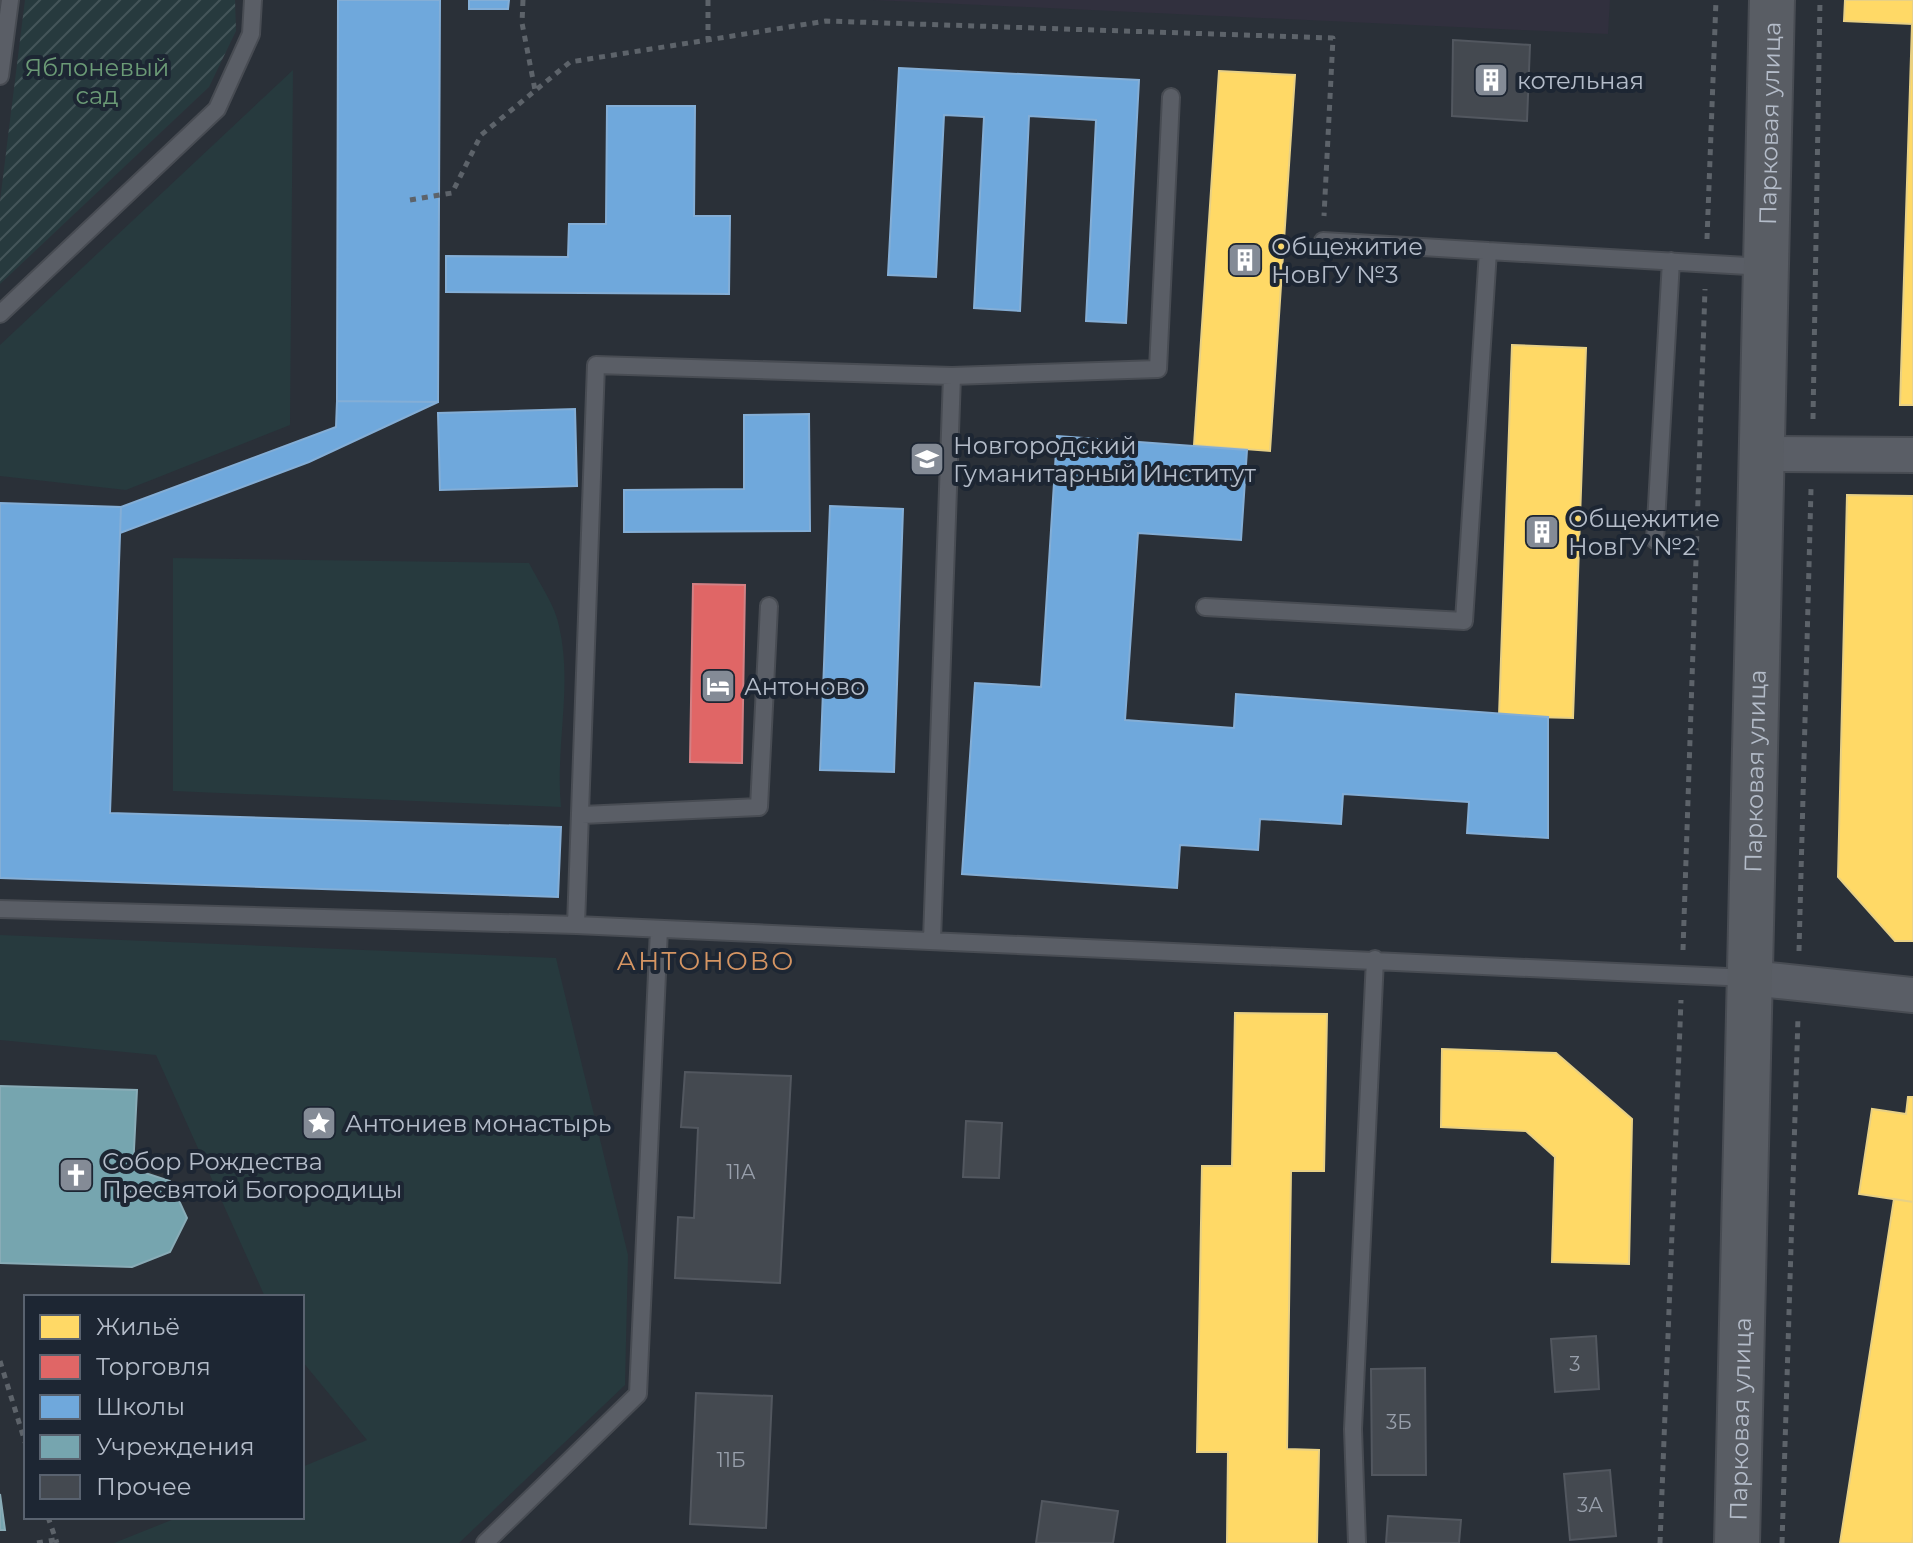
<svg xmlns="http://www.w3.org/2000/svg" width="1913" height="1543" font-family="Montserrat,sans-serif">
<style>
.medical{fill:#31303e}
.green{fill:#273a3e}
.garden{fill:url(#garden-furrows)}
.homes{fill:#ffd966;stroke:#e8d084;stroke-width:2}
.shops{fill:#e06666;stroke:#d38084;stroke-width:2}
.schools{fill:#6fa8dc;stroke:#84aed6;stroke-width:2}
.public{fill:#76a5af;stroke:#89acb7;stroke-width:2}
.building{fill:#444950;stroke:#52575f;stroke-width:2}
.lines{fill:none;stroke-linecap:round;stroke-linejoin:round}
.lane-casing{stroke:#484c53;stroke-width:20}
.street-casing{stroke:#484c53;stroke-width:38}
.secondary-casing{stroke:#484c53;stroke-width:48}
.path{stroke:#5d636a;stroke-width:5;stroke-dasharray:6 6;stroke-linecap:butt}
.lane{stroke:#5a5e66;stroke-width:16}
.street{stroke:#5a5e66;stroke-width:34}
.secondary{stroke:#595d64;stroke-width:44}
.labels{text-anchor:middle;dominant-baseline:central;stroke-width:8;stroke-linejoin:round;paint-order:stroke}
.number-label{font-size:20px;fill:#989fab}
.park-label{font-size:24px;fill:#6b9a76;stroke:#1d2633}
.poi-label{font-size:24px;fill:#b4bcc9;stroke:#1d2633;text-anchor:start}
.street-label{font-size:24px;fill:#b4bcc9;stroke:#1d2633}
.neighbourhood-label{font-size:26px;letter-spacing:2px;fill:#d59563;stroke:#1d2633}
</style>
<defs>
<pattern id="garden-furrows" width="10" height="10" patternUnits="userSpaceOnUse" patternTransform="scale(2)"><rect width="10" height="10" fill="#273a3e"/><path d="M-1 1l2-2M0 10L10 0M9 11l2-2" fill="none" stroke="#445559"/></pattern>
</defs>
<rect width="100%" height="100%" fill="#2a3038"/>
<path class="medical" d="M873 0H1610L1608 34Z"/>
<path class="green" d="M293 70 290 425 126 490 0 476V345Z
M173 558 529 563C539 583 555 605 559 626 573 686 555 746 561 807L173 791Z
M0 935 556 958 628 1255 625 1385 459 1543H114L179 1517H302V1467L367 1440 302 1361V1297H265L156 1055 0 1040Z"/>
<path class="garden" d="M25 0H235L236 31 209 87 0 284V201Z"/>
<path class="homes" d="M1845 0H1913V24L1844 21Z
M1912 24H1913V405H1900Z
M1219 71 1295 75 1270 451 1194 445Z
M1512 345 1586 348 1573 718 1499 716Z
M1847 495 1913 496V941H1895L1838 877Z
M1235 1013 1327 1014 1324 1171H1291L1287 1449 1319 1450 1317 1543H1227L1228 1452H1197L1202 1166H1232Z
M1442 1049 1556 1053 1632 1119 1629 1264 1552 1262 1555 1157 1526 1131 1441 1127Z
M1908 1097H1913V1202L1859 1194 1872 1109 1906 1114Z
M1894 1199 1913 1202V1535L1912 1543H1840Z"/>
<path class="shops" d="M693 584 745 585 742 763 690 762Z"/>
<path class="schools" d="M338 0H440L438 402 337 401Z
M469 0H509L508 9H469Z
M899 68 1139 80 1126 323 1086 321 1096 120 1029 116 1020 311 974 308 984 117 944 115 936 277 888 275Z
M607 106H695L694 216H730L729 294 446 292V256L568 257 569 224H606Z
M337 401 438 402 309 462 120 533 121 507 336 427Z
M575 409 577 486 440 490 438 413Z
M809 414 810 531 624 532V490L744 489V415Z
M1057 436 1247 450 1241 540 1138 533 1125 720 1234 728 1236 694 1548 717V838L1467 833 1469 802 1343 794 1341 824 1260 819 1258 850 1180 845 1177 888 962 874 975 683 1041 687Z
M0 503 121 507 110 813 561 827 558 897 0 878Z
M830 506 903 509 894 772 820 770Z"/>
<path class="public" d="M0 1086 137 1090 133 1169 170 1181 187 1218 170 1252 132 1267 0 1263Z
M0 1494 5 1530H0Z"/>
<path class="building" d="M1453 40 1530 45 1527 121 1452 116Z
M685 1072 791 1076 780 1283 675 1278 678 1217 694 1218 698 1128 681 1127Z
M966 1121 1002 1123 999 1178 963 1177Z
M1596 1336 1599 1389 1555 1392 1551 1339Z
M1425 1368 1426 1475H1372L1371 1369Z
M696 1393 772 1396 766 1528 690 1524Z
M1610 1470 1616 1536 1570 1540 1564 1474Z
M1042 1501 1118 1511 1113 1543H1036Z
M1388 1516 1461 1520 1459 1543H1386Z"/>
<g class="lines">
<g class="lane-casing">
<path id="lane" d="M0 76 10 0
M1323 241 1488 251
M0 314 217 109 251 34 253 0
M1655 540 1671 261
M1205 607 1464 621 1488 251 1765 267
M582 815 759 807 769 606
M0 909 576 925 1749 978
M576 925 596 365 952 376
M932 940 952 376 1158 369 1171 97
M485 1543 638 1394 659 929
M1357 1543 1353 1429 1375 959"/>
</g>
<g class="street-casing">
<path id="street" d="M1761 454 1913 455
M1750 978 1913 995"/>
</g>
<g class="secondary-casing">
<g id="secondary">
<path id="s1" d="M1737 1543 1772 0"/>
</g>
</g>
<path class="path" d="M523 0 522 23 535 90
M708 0V39
M410 200 452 193 481 135 570 62 826 21 1333 38 1324 216
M1707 239 1716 0
M1813 419 1820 0
M1683 950 1705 289
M1799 951 1811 489
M0 1361 26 1445
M48 1517 57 1543
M37 1543 55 1540
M1660 1543 1681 1000
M1782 1543 1798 1017"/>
<use href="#lane" class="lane"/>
<use href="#street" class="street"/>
<use href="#secondary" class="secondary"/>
</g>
<defs>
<g id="building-square" transform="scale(1.8)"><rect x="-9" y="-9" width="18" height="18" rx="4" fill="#848b96" stroke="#1d2633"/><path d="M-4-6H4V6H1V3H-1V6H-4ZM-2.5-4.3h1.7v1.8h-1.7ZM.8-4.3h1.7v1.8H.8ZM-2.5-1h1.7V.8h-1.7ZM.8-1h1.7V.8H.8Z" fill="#fff"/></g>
<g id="university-square" transform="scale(1.8)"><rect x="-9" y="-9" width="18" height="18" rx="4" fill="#848b96" stroke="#1d2633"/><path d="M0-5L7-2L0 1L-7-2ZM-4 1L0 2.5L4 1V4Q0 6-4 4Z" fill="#fff"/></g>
<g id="hotel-square" transform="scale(1.8)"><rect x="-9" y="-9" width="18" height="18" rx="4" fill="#848b96" stroke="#1d2633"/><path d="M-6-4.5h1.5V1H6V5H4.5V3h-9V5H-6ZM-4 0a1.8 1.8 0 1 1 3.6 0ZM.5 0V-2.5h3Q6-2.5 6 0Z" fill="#fff"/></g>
<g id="sight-square" transform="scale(1.8)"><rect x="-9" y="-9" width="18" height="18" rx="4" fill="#848b96" stroke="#1d2633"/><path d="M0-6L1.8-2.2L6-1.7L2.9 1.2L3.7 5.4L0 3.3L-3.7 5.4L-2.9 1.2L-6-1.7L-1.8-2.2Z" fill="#fff"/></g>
<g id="church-square" transform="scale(1.8)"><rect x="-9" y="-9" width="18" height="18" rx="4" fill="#848b96" stroke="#1d2633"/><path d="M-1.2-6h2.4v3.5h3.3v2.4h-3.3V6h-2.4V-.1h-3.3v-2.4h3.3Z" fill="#fff"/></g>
</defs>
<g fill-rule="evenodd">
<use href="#building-square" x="1491" y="80"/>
<use href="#building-square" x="1245" y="260"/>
<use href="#university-square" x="927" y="459"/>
<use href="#building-square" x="1542" y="532"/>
<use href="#hotel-square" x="718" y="686"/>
<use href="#sight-square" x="319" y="1123"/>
<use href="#church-square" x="76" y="1175"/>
</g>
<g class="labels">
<g class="number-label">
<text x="741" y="1172">11А</text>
<text x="1575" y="1364">3</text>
<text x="1399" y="1422">3Б</text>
<text x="731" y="1460">11Б</text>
<text x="1590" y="1505">3А</text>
</g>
<g class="park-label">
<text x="97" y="67">Яблоневый<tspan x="97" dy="28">сад</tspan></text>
</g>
<g class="poi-label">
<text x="1517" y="80">котельная</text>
<text x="1271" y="246">Общежитие<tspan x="1271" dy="28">НовГУ №3</tspan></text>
<text x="953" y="445">Новгородский<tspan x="953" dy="28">Гуманитарный Институт</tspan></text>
<text x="1568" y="518">Общежитие<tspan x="1568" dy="28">НовГУ №2</tspan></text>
<text x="744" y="686">Антоново</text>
<text x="345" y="1123">Антониев монастырь</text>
<text x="102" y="1161">Собор Рождества<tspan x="102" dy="28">Пресвятой Богородицы</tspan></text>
</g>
<g class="street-label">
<text stroke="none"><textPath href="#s1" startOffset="1420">Парковая улица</textPath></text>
<text stroke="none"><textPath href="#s1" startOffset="772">Парковая улица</textPath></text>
<text stroke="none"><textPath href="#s1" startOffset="124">Парковая улица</textPath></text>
</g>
<g class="neighbourhood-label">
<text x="706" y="961">АНТОНОВО</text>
</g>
</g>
<rect x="24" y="1295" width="280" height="224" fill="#1d2633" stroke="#59626f" stroke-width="2"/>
<rect x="40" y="1315" width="40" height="24" fill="#ffd966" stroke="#59626f" stroke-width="2"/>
<text x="96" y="1335" font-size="24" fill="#b4bcc9">Жильё</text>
<rect x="40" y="1355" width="40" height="24" fill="#e06666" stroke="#59626f" stroke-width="2"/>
<text x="96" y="1375" font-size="24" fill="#b4bcc9">Торговля</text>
<rect x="40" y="1395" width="40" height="24" fill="#6fa8dc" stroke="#59626f" stroke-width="2"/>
<text x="96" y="1415" font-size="24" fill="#b4bcc9">Школы</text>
<rect x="40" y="1435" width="40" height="24" fill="#76a5af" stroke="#59626f" stroke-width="2"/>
<text x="96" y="1455" font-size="24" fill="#b4bcc9">Учреждения</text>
<rect x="40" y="1475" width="40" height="24" fill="#444950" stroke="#59626f" stroke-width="2"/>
<text x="96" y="1495" font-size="24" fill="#b4bcc9">Прочее</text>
</svg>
